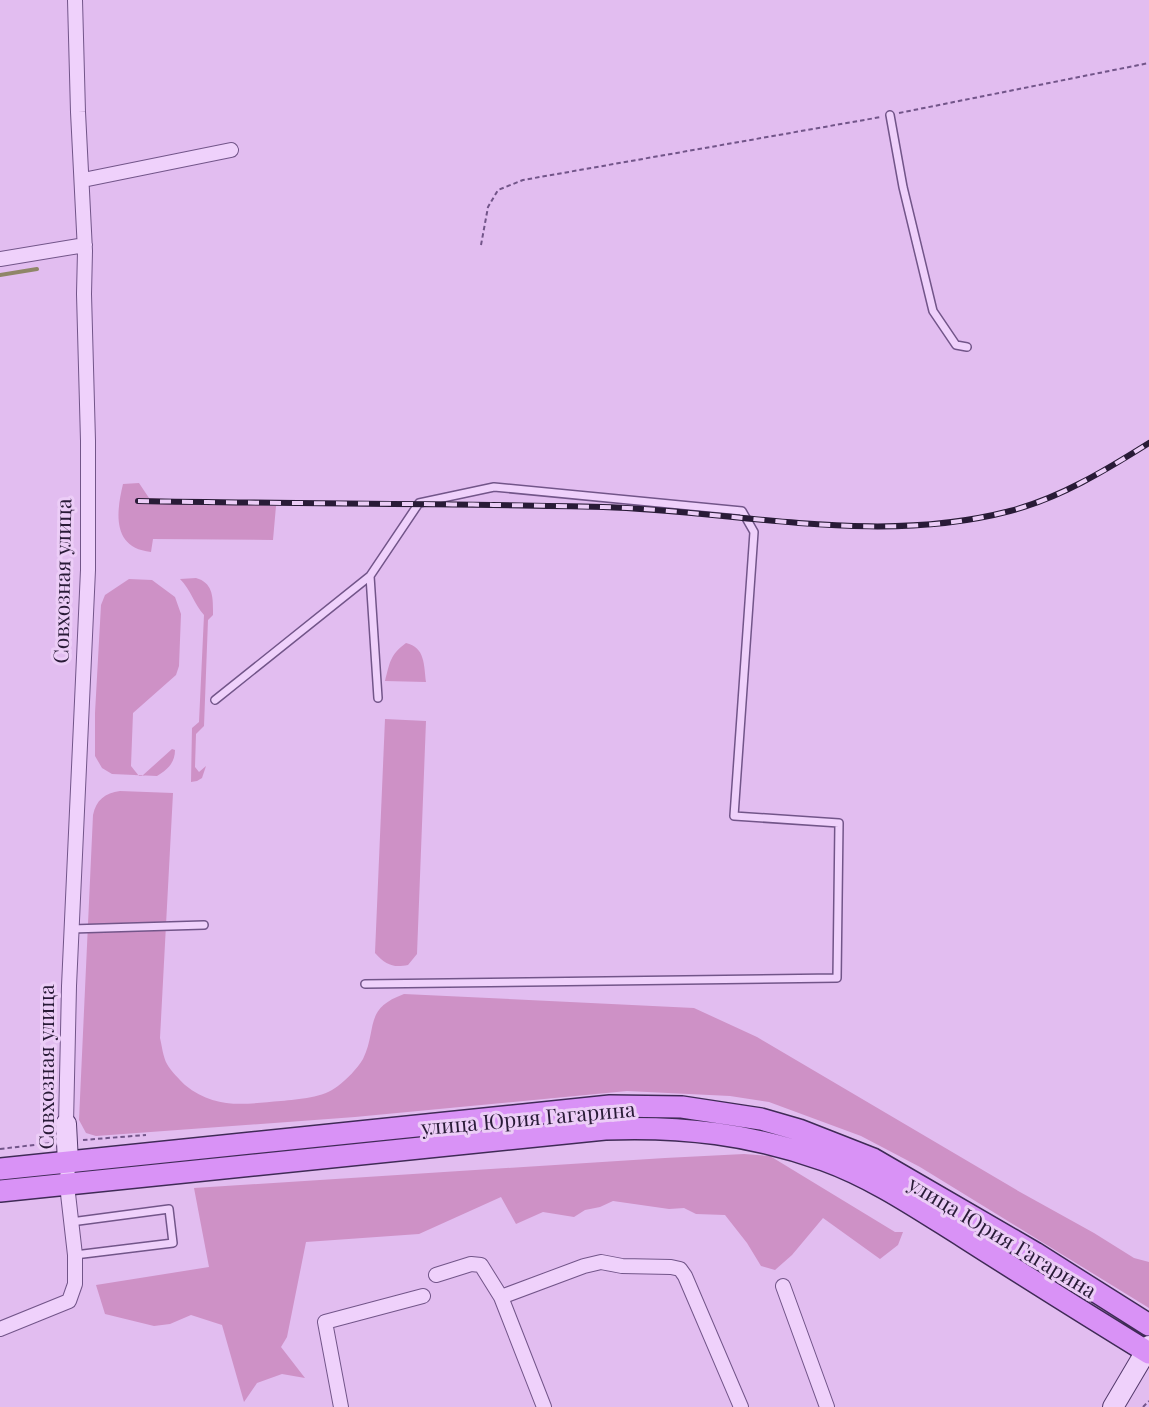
<svg xmlns="http://www.w3.org/2000/svg" width="1149" height="1407" font-family="'Playfair Display',serif">
<style>
.green{fill:#ce91c6}
.lines{fill:none;stroke-linecap:round;stroke-linejoin:round}
.stream{stroke:#8f8668;stroke-width:4}
.lane-casing{stroke:#725589;stroke-width:10}
.street-casing{stroke:#725589;stroke-width:16}
.secondary-casing{stroke:#53396b;stroke-width:22}
.primary-casing{stroke:#3f2a56;stroke-width:24}
.path{stroke:#725589;stroke-width:2;stroke-dasharray:4.5 3;stroke-linecap:butt}
.lane{stroke:#efd1fb;stroke-width:7}
.street{stroke:#efd1fb;stroke-width:14}
.secondary{stroke:#efd1fb;stroke-width:20}
.primary{stroke:#d992f6;stroke-width:21}
.rail-casing{stroke:#291b37;stroke-width:6}
.rail{stroke:#eccdf7;stroke-width:4;stroke-dasharray:11;stroke-linecap:butt}
.labels{text-anchor:middle;dominant-baseline:central;stroke-width:6;stroke-linejoin:round;paint-order:stroke}
.street-label{font-size:21px;fill:#291b37;stroke:#eccdf7}
</style>
<rect width="100%" height="100%" fill="#e2bdf0"/>
<path class="green" d="M139 483 149 498 276 506 273 540 153 539 151 552C112 548 116 513 123 484Z
M196 578C214 583 213 599 213 615L208 620 204 726 196 734 195 767 199 772 206 766 202 778 197 781 191 782 192 728 199 722 204 615C194 604 191 590 180 579Z
M129 579 152 580 175 597 181 614 179 666 176 675 133 713 131 766 139 776H142L172 749 175 750C175 763 167 770 157 776L112 774 102 768 95 756V713L101 605 105 595Z
M406 643C425 647 424 665 426 682L385 681C390 662 390 655 406 643Z
M385 719 426 721 417 954 408 965C393 968 386 965 375 953Z
M120 791 173 793 160 1038C162 1046 163 1057 167 1064 171 1071 179 1079 185 1085 216 1110 244 1104 281 1101 299 1099 323 1098 338 1086 347 1079 357 1069 363 1059 378 1028 363 1009 404 994L694 1008 757 1037 1020 1192 1094 1233 1134 1258 1149 1262V1308L920 1167 861 1136 769 1102 730 1096 627 1091 355 1117 96 1136 86 1133 79 1120 93 815C96 800 105 793 120 791Z
M744 1154 770 1156 895 1232H903L898 1245 880 1259 823 1218 792 1255 775 1270 761 1266 747 1243 725 1215 696 1214 684 1208 669 1209 613 1201 600 1207 585 1210 574 1217 543 1212 516 1224 501 1197 419 1234 306 1242 287 1337 281 1347 305 1378 282 1374 257 1383 244 1402 222 1325 191 1315 170 1324 154 1326 105 1314 96 1285 209 1267 194 1188 665 1158Z"/>
<g class="lines">
<path class="stream" d="M0 275 37 269"/>
<g class="lane-casing">
<path id="lane" d="M890 115 903 187 933 311 956 345 967 347
M215 700 370 576 378 698
M71 929 204 925
M365 984 837 978 839 823 734 816 754 532 742 511 494 487 419 503 370 576
M71 1222 169 1209 173 1243 75 1255"/>
</g>
<g class="street-casing">
<path id="street" d="M83 180 231 150
M0 259 85 245
M66 1124 69 986 88 570V441L84 294 85 251 78 112 75 0
M436 1275 471 1264 481 1265 501 1297 544 1407
M783 1286 827 1407
M501 1297 584 1266 601 1262 622 1266 671 1267 680 1269 685 1276 741 1407
M0 1329 69 1301 75 1284V1255L67 1185 68 1162
M341 1407 325 1322 423 1296"/>
</g>
<g class="secondary-casing">
<path id="secondary" d="M66 1124 68 1162
M1113 1407 1149 1346"/>
</g>
<g class="primary-casing">
<path id="primary" d="M0 1169 610 1106 682 1107 761 1119 799 1130 873 1159 1035 1253 1149 1325
M0 1191 605 1129C682 1126 751 1134 824 1160 874 1178 919 1209 964 1237 1025 1276 1087 1315 1149 1353"/>
</g>
<path class="path" d="M899 113 1149 63
M481 245 488 207 498 190 523 180 881 117
M83 1140 146 1135
M0 1149 51 1143
M1143 1407 1149 1401"/>
<use href="#lane" class="lane"/>
<use href="#street" class="street"/>
<use href="#secondary" class="secondary"/>
<use href="#primary" class="primary"/>
<g class="rail-casing">
<path id="rail" d="M138 501C293 504 448 503 603 507 738 511 877 546 1010 511 1060 498 1106 470 1149 443"/>
</g>
<use href="#rail" class="rail"/>
</g>
<g class="labels">
<g class="street-label">
<text transform="translate(61 581) rotate(-89)">Совхозная улица</text>
<text transform="translate(45 1067) rotate(-90)">Совхозная улица</text>
<text transform="translate(528 1117) rotate(-5)">улица Юрия Гагарина</text>
<text transform="translate(1003 1236) rotate(31)">улица Юрия Гагарина</text>
</g>
</g>
</svg>
